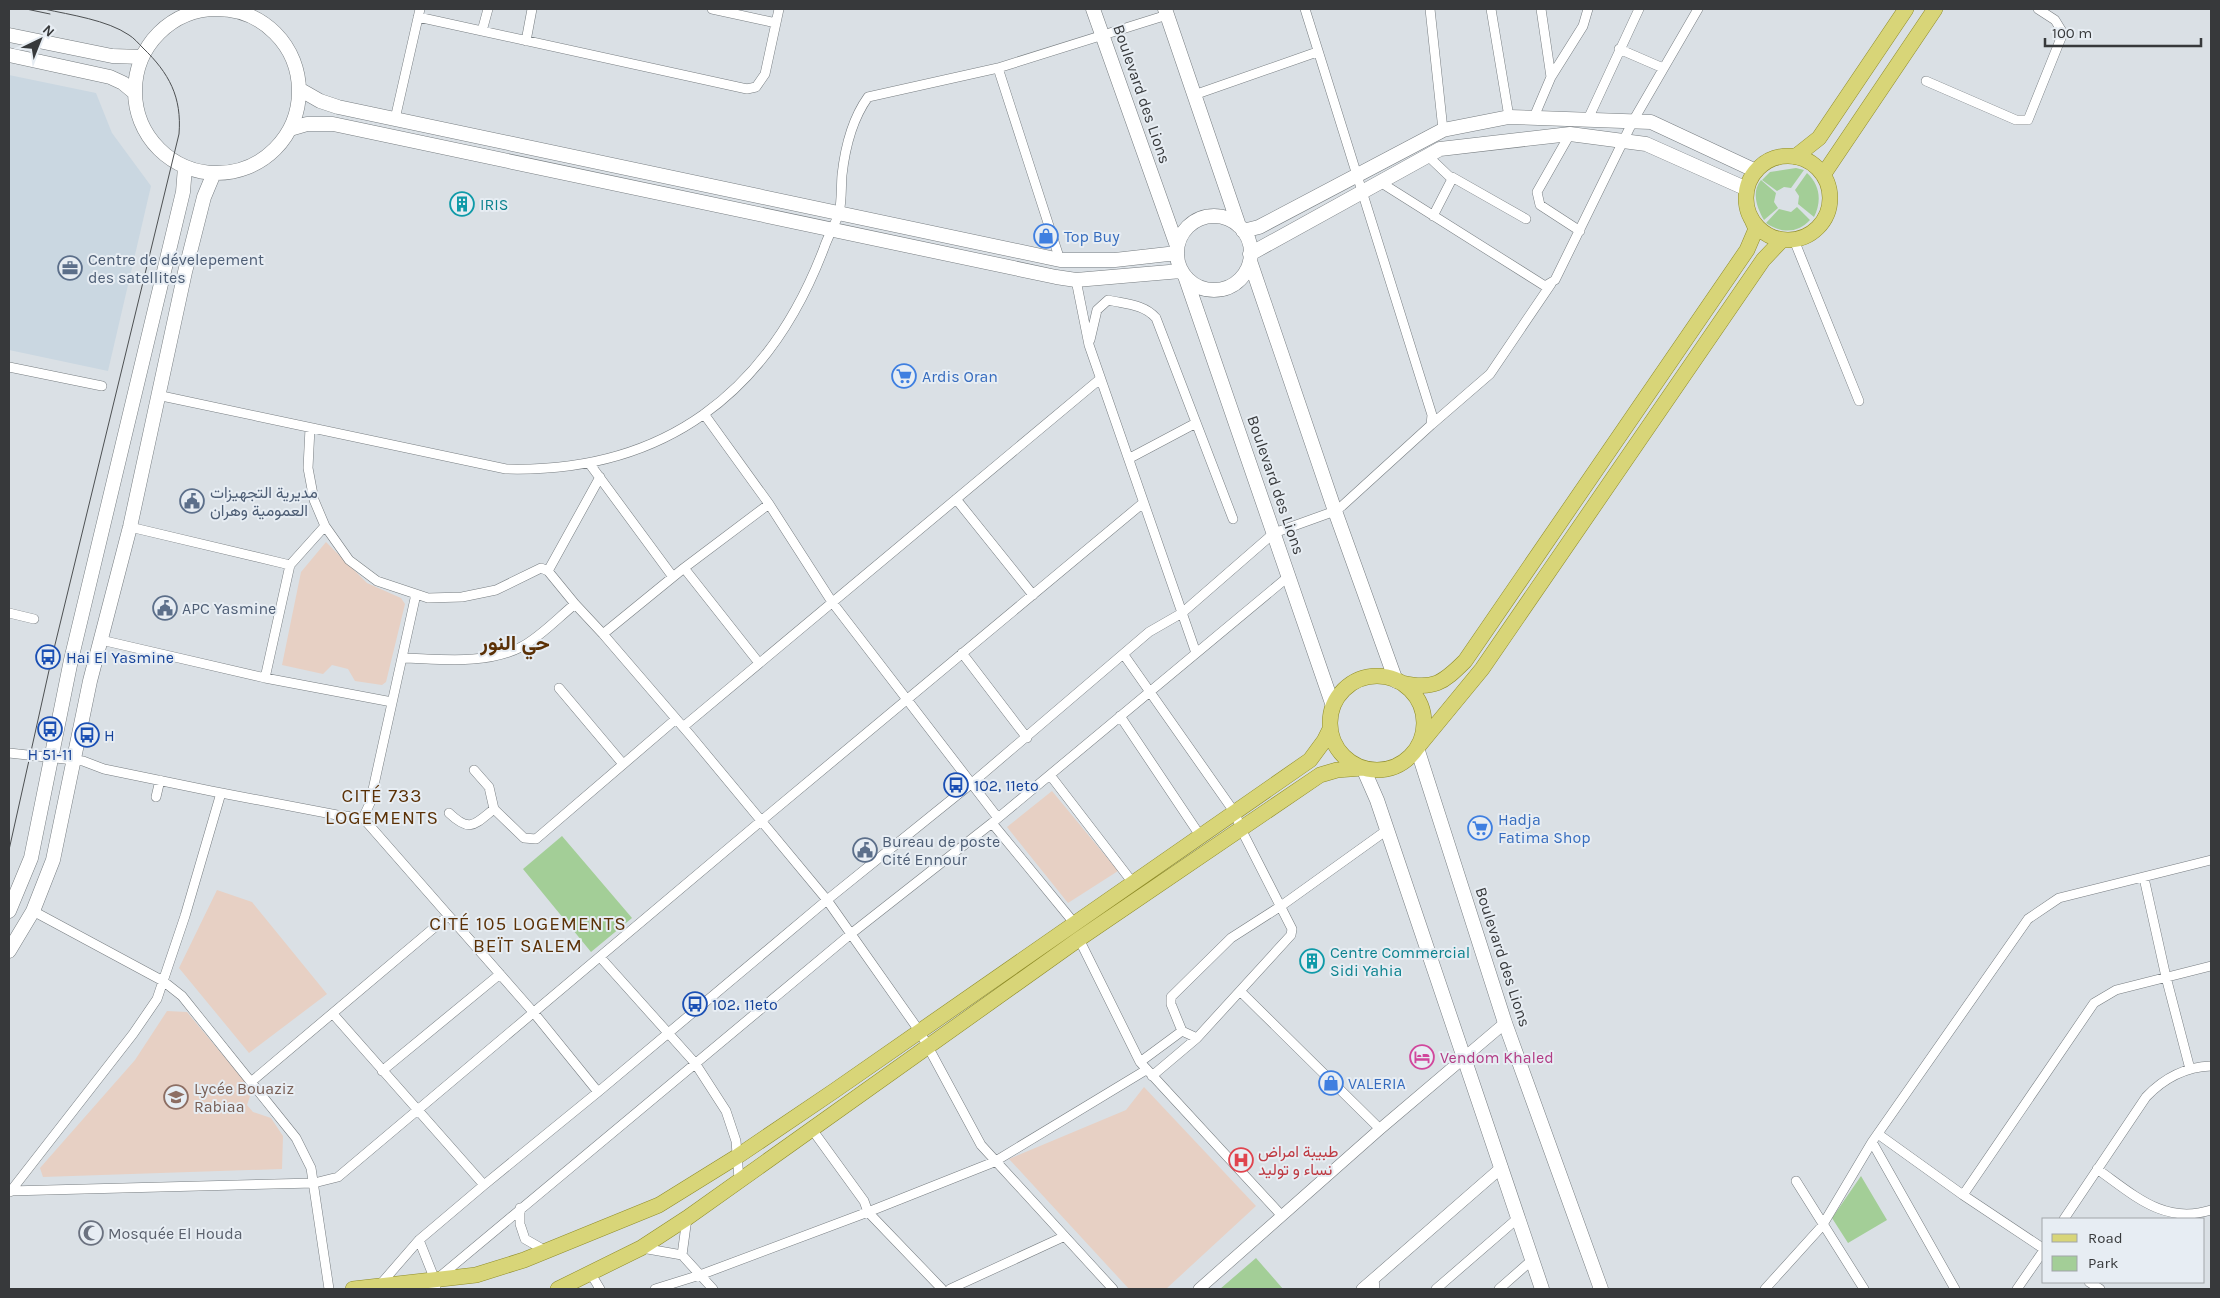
<svg xmlns="http://www.w3.org/2000/svg" width="2220" height="1298" font-family="Karla,Vazirmatn,sans-serif">
<style>
.built{fill:#cad7e1}
.education{fill:#e7d0c4}
.green{fill:#a3ce97}
.lines{fill:none;stroke-linecap:round;stroke-linejoin:round}
.minor-casing{stroke:#777d81;stroke-width:10}
.tertiary-casing{stroke:#777d81;stroke-width:12}
.secondary-casing{stroke:#777d81;stroke-width:15}
.primary-casing{stroke:#8f8c28;stroke-width:16}
.minor{stroke:#fff;stroke-width:9}
.tertiary{stroke:#fff;stroke-width:11}
.secondary{stroke:#fff;stroke-width:14}
.primary{stroke:#d8d578;stroke-width:15}
.tram{stroke:#4d5052;stroke-width:1}
.labels{text-anchor:middle;dominant-baseline:central;stroke-width:4;stroke-linejoin:round;paint-order:stroke}
.street-label{font-size:16px;fill:#37393b;stroke:#e7edf3}
.culture-label{font-size:16px;fill:#0d838f;stroke:#e7edf3;text-anchor:start}
.shop-label{font-size:16px;fill:#366cbe;stroke:#e7edf3;text-anchor:start}
.service-label{font-size:16px;fill:#4e5e75;stroke:#e7edf3;text-anchor:start}
.transit-label{font-size:16px;fill:#164399;stroke:#e7edf3;text-anchor:start}
.hotel-label{font-size:16px;fill:#b23c85;stroke:#e7edf3;text-anchor:start}
.education-label{font-size:16px;fill:#785e54;stroke:#e7edf3;text-anchor:start}
.health-label{font-size:16px;fill:#be3a42;stroke:#e7edf3;text-anchor:start}
.worship-label{font-size:16px;fill:#5b616d;stroke:#e7edf3;text-anchor:start}
.quarter-label{font-size:19px;letter-spacing:1px;fill:#5b3106;stroke:#e7edf3}
.district-label{font-size:21px;font-weight:bold;fill:#5b3106;stroke:#e7edf3}
</style>
<rect width="100%" height="100%" fill="#dae0e5"/>
<path class="built" d="M9 75 96 93 112 133 151 186 108 371 9 350Z"/>
<path class="education" d="M326 542 367 583 401 598 405 604 386 682 382 685 355 681 348 669 332 665 323 674 282 665 301 572Z
M1052 791 1118 871 1068 903 1007 827Z
M217 890 252 902 327 994 249 1053 179 968Z
M167 1011 187 1012 252 1090 247 1105 253 1112 271 1118 283 1136 282 1169 43 1177 40 1168 135 1060Z
M1144 1087 1256 1206 1166 1289H1129L1009 1159 1126 1110Z"/>
<path class="green" d="M1796 168 1804 170 1791 188 1784 187 1777 191 1762 180 1770 172Z
M1807 173C1820 185 1822 201 1814 217L1798 204 1799 196 1795 190Z
M1761 180 1776 193 1774 202 1778 208 1764 220C1757 208 1751 192 1761 180Z
M1797 207 1810 220C1797 234 1781 233 1766 223L1779 209 1791 212Z
M562 836 632 918 591 952 523 869Z
M1861 1176 1887 1220 1848 1243 1832 1218Z
M1256 1258 1283 1289H1220Z"/>
<g class="lines">
<g class="minor-casing">
<path id="minor" d="M712 9 776 23
M1430 9 1443 130
M1491 9 1509 117
M1541 9 1551 77
M418 17 747 89 756 87 765 74 779 9
M482 31 488 9
M526 41 532 9
M1619 49 1663 68
M998 68 1060 260
M1926 81 2016 120H2028L2063 33 2055 20 2038 9
M1194 95 1317 52
M1534 117 1551 77 1583 26 1588 9
M395 119 420 9
M1588 119 1639 9
M1570 134 1537 192 1540 205 1580 231
M1428 156 1452 179 1433 216
M1452 177 1526 219
M1380 182 1545 286 1555 280 1633 121 1698 9
M1794 240 1859 401
M1076 280 1089 345 1196 653
M1090 340 1097 310 1108 300C1125 304 1144 304 1156 318L1233 519
M9 367 102 386
M157 395 506 469C664 473 769 393 824 248 828 236 835 225 839 213 842 201 841 187 842 175 845 148 853 118 868 97L998 68 1167 15
M704 414 769 504 832 602 998 818
M1431 425 1490 374 1551 284
M310 428 308 468 314 500 325 526 349 560 377 581 428 598 462 597 496 590 541 568 548 571 575 604 603 634 690 735 827 900 920 1032 981 1145 1113 1289
M1130 458 1196 423
M589 463 673 577
M956 499 1033 595
M130 527 290 565
M684 568 759 663
M548 571 600 477
M9 613 34 619
M603 634 684 568 769 504
M101 640 265 678 392 702
M962 653 1027 738
M1124 655 1235 813 1241 829 1292 929 1291 935 1197 1038 1182 1031
M403 658C441 659 486 665 521 647 538 639 559 617 575 604
M265 678 290 565 325 526
M559 688 623 764
M1120 716 1201 837
M683 727 1100 379
M9 753 83 761 104 769 211 791 337 815 363 818 534 1013 598 1092
M474 770 489 787 494 809
M1050 775 1133 883
M156 797 160 780
M449 813C470 833 474 825 494 809L524 838 536 839 676 719
M363 818 370 803 416 594
M992 823 1075 924
M2144 878 2166 977 2190 1069
M33 911 163 981 182 996 251 1082 296 1138 311 1168 329 1289
M1079 939 1140 1062
M600 957 695 1063 726 1111 736 1141 739 1179
M1240 991 1380 1129
M333 1014 484 1185
M382 1071 500 974
M1152 1076 1197 1038
M251 1082 448 916
M811 1128 864 1201 868 1212 942 1289
M1878 1134 1963 1195 2044 1249
M1872 1142 1955 1289
M2097 1169C2134 1195 2164 1225 2211 1210
M1796 1181 1864 1289
M9 1191 314 1183 338 1177 761 821 1143 503
M10 1192 133 1034 157 999 185 916 221 793
M1963 1195 2094 1003 2116 990 2211 966
M520 1208V1224L525 1239 546 1251
M1282 1216 1140 1062 1182 1031 1171 1004V997L1231 938 1281 906 1387 830
M2064 1219 2146 1097C2164 1078 2185 1067 2211 1066
M419 1240 435 1280 436 1289
M642 1248 682 1255 687 1218
M682 1255 713 1289
M591 1274 600 1289
M1374 1279 1375 1289
M2089 1282 2100 1289
M379 1286 419 1240 484 1185 598 1092 827 900 972 783 1149 632 1182 613 1274 533 1335 511 1342 506 1431 425 1432 415 1305 9
M425 1289 852 933 992 823 1289 576
M655 1289 700 1275 868 1212 994 1162 1146 1070
M950 1289 1063 1237
M1436 1289 1518 1218
M1499 1289 1532 1260
M1765 1289 1822 1226 1872 1142 2028 919 2059 898 2211 860
M2017 1289 2044 1250"/>
</g>
<g class="tertiary-casing">
<path id="tertiary" d="M1199 1289 1380 1129 1505 1023
M1362 1289 1502 1167"/>
</g>
<g class="secondary-casing">
<path id="secondary" d="M1093 9 1177 246
M1165 9 1239 226
M135 91a82 82 0 1 1 164 0a82 82 0 1 1-164 0Z
M9 35 112 56 142 57
M9 55 110 77 123 83 135 93
M299 89 320 101 338 107 1060 260H1115L1177 253
M290 129 307 124H333L1056 277 1076 280 1181 271
M1177 253a37 37 0 1 1 74 0a37 37 0 1 1-74 0Z
M1243 231 1259 227 1443 130 1509 117 1651 122 1756 171
M1250 254 1440 149 1570 134 1646 144 1747 189
M1250 261 1335 511 1396 681
M1185 276 1333 706
M1417 748 1505 1023 1601 1289
M1363 768 1377 800 1542 1289
M9 911 31 858 71 660 183 192 185 167
M9 951 33 911 53 860 90 681 130 527 185 272 204 197 214 173"/>
</g>
<g class="primary-casing">
<path id="primary" d="M1746 198a42 42 0 1 1 84 0a42 42 0 1 1-84 0Z
M1795 157 1819 138 1906 9
M1823 175 1935 9
M1330 723a47 47 0 1 1 94 0a47 47 0 1 1-94 0Z
M1402 683C1434 690 1443 683 1465 661L1747 250 1756 229 1752 220
M1417 748 1482 669 1763 260 1782 240
M353 1289 476 1275 524 1260 659 1205 738 1156 834 1091 1310 760 1324 741 1330 729
M558 1289 641 1248 687 1218 1079 939 1320 775 1337 770 1363 768"/>
</g>
<use href="#minor" class="minor"/>
<use href="#tertiary" class="tertiary"/>
<use href="#secondary" class="secondary"/>
<use href="#primary" class="primary"/>
<path class="tram" d="M26 9 50 14
M9 850 52 657 179 134C182 97 169 73 143 48 139 44 134 38 129 35 107 20 71 15 44 9"/>
</g>
<defs>
<g id="building-ring" transform="scale(1.25)"><circle r="9.5" fill="#e7edf3" stroke="#0f9aa8" stroke-width="1.5"/><path d="M-4-6H4V6H1V3H-1V6H-4ZM-2.5-4.3h1.7v1.8h-1.7ZM.8-4.3h1.7v1.8H.8ZM-2.5-1h1.7V.8h-1.7ZM.8-1h1.7V.8H.8Z" fill="#0f9aa8"/></g>
<g id="shop-ring" transform="scale(1.25)"><circle r="9.5" fill="#e7edf3" stroke="#3f7fe0" stroke-width="1.5"/><path d="M-5-2.5h2.3a2.7 3.5 0 0 1 5.4 0H5L5.5 6h-11ZM-1.5-2.5h3a1.5 2.3 0 0 0-3 0Z" fill="#3f7fe0"/></g>
<g id="office-ring" transform="scale(1.25)"><circle r="9.5" fill="#e7edf3" stroke="#5c6f8a" stroke-width="1.5"/><path d="M-6-3h4V-5.5h4V-3h4V5H-6ZM-1-4.5V-3h2v-1.5ZM-6 0V1H6V0Z" fill="#5c6f8a"/></g>
<g id="supermarket-ring" transform="scale(1.25)"><circle r="9.5" fill="#e7edf3" stroke="#3f7fe0" stroke-width="1.5"/><path d="M-6-5.5h2.5l.6 2H6L4.5 2H-2.5L-4.4-4H-6ZM-1.5 3.2a1.3 1.3 0 1 0 .1 0ZM3 3.2a1.3 1.3 0 1 0 .1 0Z" fill="#3f7fe0"/></g>
<g id="civic-ring" transform="scale(1.25)"><circle r="9.5" fill="#e7edf3" stroke="#5c6f8a" stroke-width="1.5"/><path d="M-.6-6.5H3V-4.5H.6V-3L4-1V1h2V6H-6V1h2V-1L-.6-3ZM-1.2 2.5V6h2.4V2.5Z" fill="#5c6f8a"/></g>
<g id="bus-ring" transform="scale(1.25)"><circle r="9.5" fill="#e7edf3" stroke="#1a4fb4" stroke-width="1.5"/><path d="M-5-6H5V4H4V6H2V4H-2V6H-4V4H-5ZM-3.5-4V0h7V-4ZM-3.5 1.2v1.5H-2V1.2ZM2 1.2v1.5H3.5V1.2Z" fill="#1a4fb4"/></g>
<g id="hotel-ring" transform="scale(1.25)"><circle r="9.5" fill="#e7edf3" stroke="#d1479c" stroke-width="1.5"/><path d="M-6-4.5h1.5V1H6V5H4.5V3h-9V5H-6ZM-4 0a1.8 1.8 0 1 1 3.6 0ZM.5 0V-2.5h3Q6-2.5 6 0Z" fill="#d1479c"/></g>
<g id="school-ring" transform="scale(1.25)"><circle r="9.5" fill="#e7edf3" stroke="#8d6e63" stroke-width="1.5"/><path d="M0-5L7-2L0 1L-7-2ZM-4 1L0 2.5L4 1V4Q0 6-4 4Z" fill="#8d6e63"/></g>
<g id="hospital-ring" transform="scale(1.25)"><circle r="9.5" fill="#e7edf3" stroke="#e0444e" stroke-width="1.5"/><path d="M-5-5h3v3.5h4V-5h3V5h-3V1.5h-4V5h-3Z" fill="#e0444e"/></g>
<g id="mosque-ring" transform="scale(1.25)"><circle r="9.5" fill="#e7edf3" stroke="#6b7280" stroke-width="1.5"/><path d="M3.5-4.9A6 6 0 1 0 3.5 4.9A5 5 0 1 1 3.5-4.9Z" fill="#6b7280"/></g>
</defs>
<g fill-rule="evenodd">
<use href="#building-ring" x="462" y="204"/>
<use href="#shop-ring" x="1046" y="236"/>
<use href="#office-ring" x="70" y="268"/>
<use href="#supermarket-ring" x="904" y="376"/>
<use href="#civic-ring" x="192" y="501"/>
<use href="#civic-ring" x="165" y="608"/>
<use href="#bus-ring" x="48" y="657"/>
<use href="#bus-ring" x="50" y="729"/>
<use href="#bus-ring" x="87" y="735"/>
<use href="#bus-ring" x="956" y="785"/>
<use href="#supermarket-ring" x="1480" y="828"/>
<use href="#civic-ring" x="865" y="850"/>
<use href="#building-ring" x="1312" y="961"/>
<use href="#bus-ring" x="695" y="1004"/>
<use href="#hotel-ring" x="1422" y="1057"/>
<use href="#shop-ring" x="1331" y="1083"/>
<use href="#school-ring" x="176" y="1097"/>
<use href="#hospital-ring" x="1241" y="1160"/>
<use href="#mosque-ring" x="91" y="1233"/>
</g>
<g class="labels">
<g class="street-label">
<text transform="translate(1142 94) rotate(71)">Boulevard des Lions</text>
<text transform="translate(1276 485) rotate(71)">Boulevard des Lions</text>
<text transform="translate(1503 957) rotate(72)">Boulevard des Lions</text>
</g>
<g class="culture-label">
<text x="480" y="204">IRIS</text>
<text x="1330" y="952">Centre Commercial<tspan x="1330" dy="18">Sidi Yahia</tspan></text>
</g>
<g class="shop-label">
<text x="1064" y="236">Top Buy</text>
<text x="922" y="376">Ardis Oran</text>
<text x="1498" y="819">Hadja<tspan x="1498" dy="18">Fatima Shop</tspan></text>
<text x="1348" y="1083">VALERIA</text>
</g>
<g class="service-label">
<text x="88" y="259">Centre de dévelepement<tspan x="88" dy="18">des satellites</tspan></text>
<text x="210" y="492">مديرية التجهيزات<tspan x="210" dy="18">العمومية وهران</tspan></text>
<text x="182" y="608">APC Yasmine</text>
<text x="882" y="841">Bureau de poste<tspan x="882" dy="18">Cité Ennour</tspan></text>
</g>
<g class="transit-label">
<text x="66" y="657">Hai El Yasmine</text>
<text x="104" y="735">H</text>
<text x="50" y="754" text-anchor="middle">H 51-11</text>
<text x="974" y="785">102, 11eto</text>
<text x="712" y="1004">102، 11eto</text>
</g>
<g class="hotel-label">
<text x="1440" y="1057">Vendom Khaled</text>
</g>
<g class="education-label">
<text x="194" y="1088">Lycée Bouaziz<tspan x="194" dy="18">Rabiaa</tspan></text>
</g>
<g class="health-label">
<text x="1258" y="1151">طبيبة امراض<tspan x="1258" dy="18">نساء و توليد</tspan></text>
</g>
<g class="worship-label">
<text x="108" y="1233">Mosquée El Houda</text>
</g>
<g class="quarter-label">
<text x="382" y="796">CITÉ 733<tspan x="382" dy="22">LOGEMENTS</tspan></text>
<text x="528" y="924">CITÉ 105 LOGEMENTS<tspan x="528" dy="22">BEÏT SALEM</tspan></text>
</g>
<g class="district-label">
<text x="515" y="643">حي النور</text>
</g>
</g>
<rect width="2220" height="1298" fill="none" stroke="#37393b" stroke-width="20"/>
<rect x="2042" y="1218" width="162" height="65" fill="#e7edf3" stroke="#a1a5a9"/>
<rect x="2052" y="1234" width="25" height="8" fill="#d8d578" stroke="#a1a5a9"/>
<text x="2088" y="1243" font-size="15" fill="#37393b">Road</text>
<rect x="2052" y="1256" width="25" height="15" fill="#a3ce97" stroke="#a1a5a9"/>
<text x="2088" y="1268" font-size="15" fill="#37393b">Park</text>
<g transform="translate(40 40) rotate(43)" stroke="#e7edf3" stroke-width="4" paint-order="stroke">
<path d="M0-4L9 19L0 12L-9 19Z" fill="#37393b"/>
<text y="-8" font-size="14" font-weight="bold" text-anchor="middle" fill="#37393b">N</text>
</g>
<path d="M2045 38v8h156v-8" fill="none" stroke="#37393b" stroke-width="2.5"/>
<text x="2052" y="38" font-size="15" fill="#37393b" stroke="#e7edf3" stroke-width="4" paint-order="stroke">100 m</text>
</svg>
